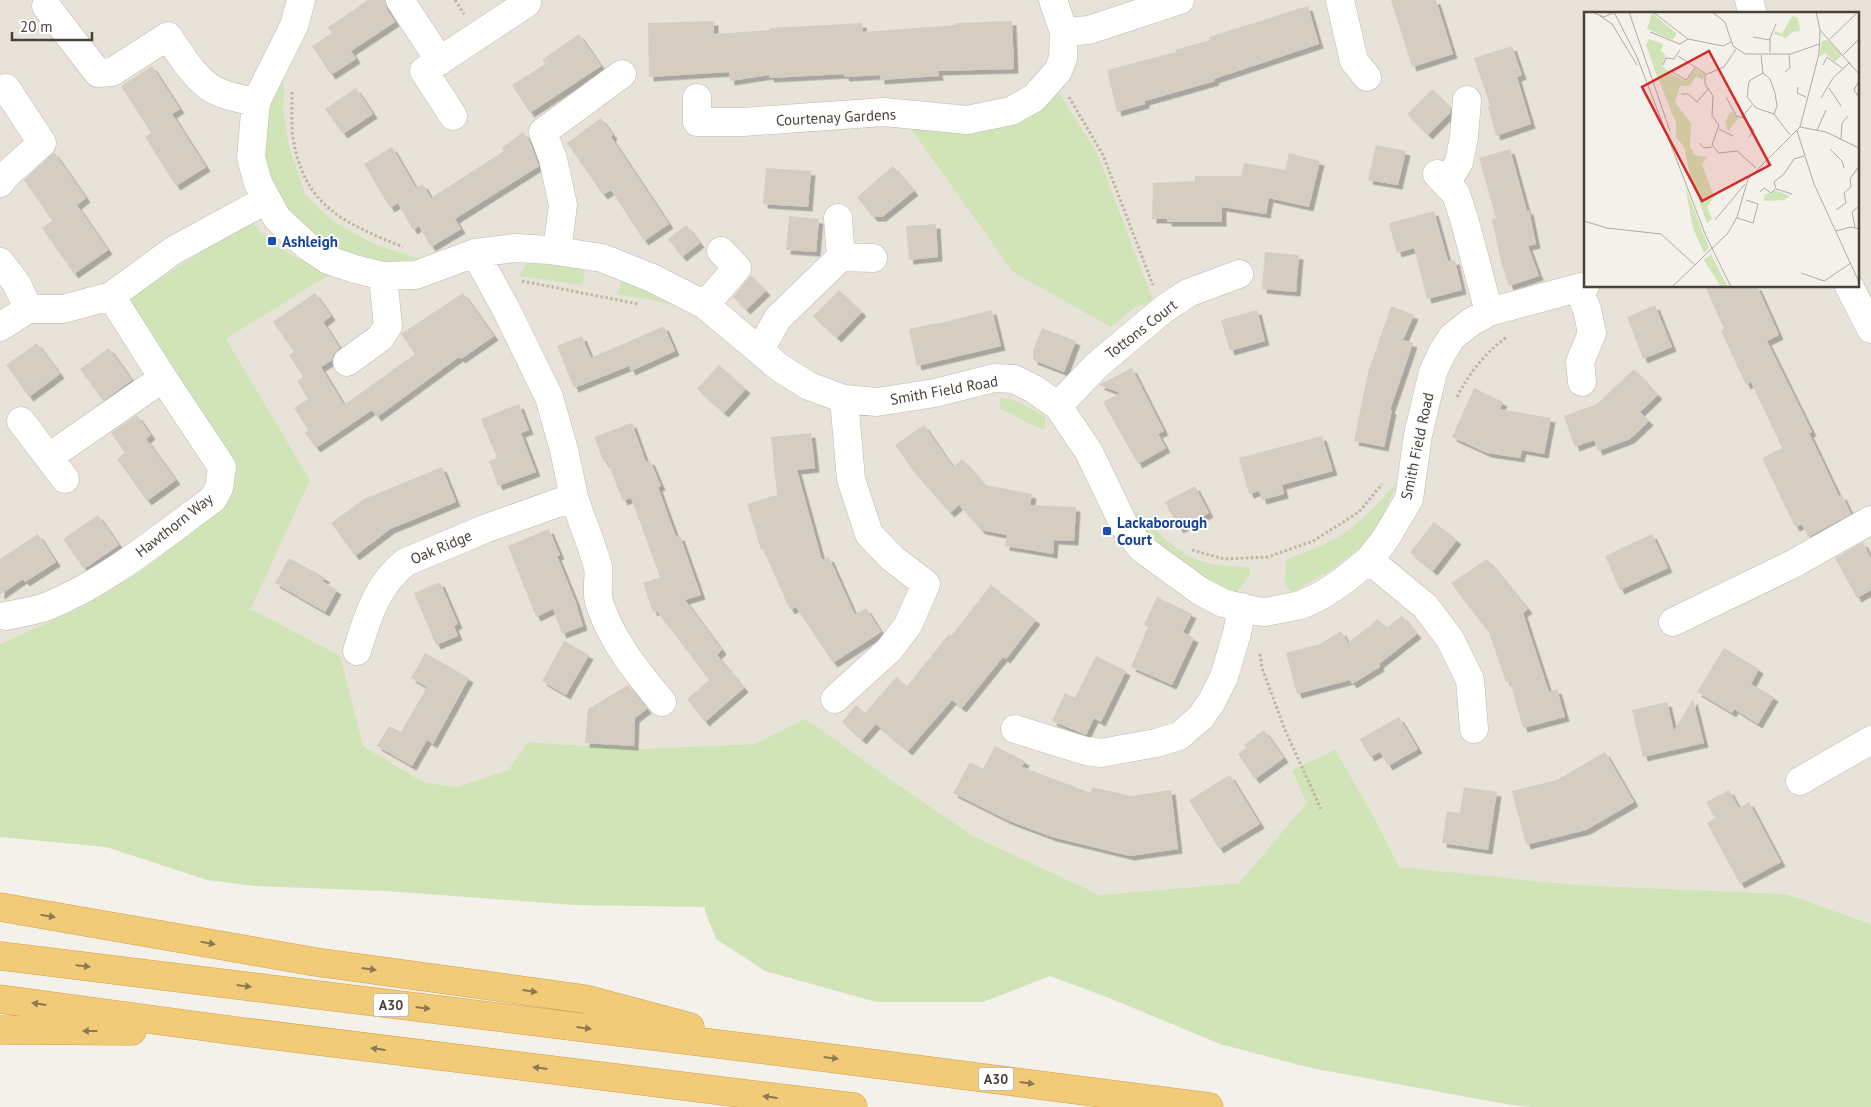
<svg xmlns="http://www.w3.org/2000/svg" width="1871" height="1107" font-family="'PT Sans',sans-serif">
<style>
.residential{fill:#e7e3d9;fill-rule:evenodd}
.green{fill:#d0e4b8}
.building{fill:#d5cdc1;filter:url(#shadow)}
.lines{fill:none;stroke-linecap:round;stroke-linejoin:round}
.minor-casing{stroke:#bfb9ae;stroke-width:29}
.highway-casing{stroke:#d0a048;stroke-width:29}
.path{stroke:#bfb5a0;stroke-width:3;stroke-dasharray:2.5 2.5;stroke-linecap:butt}
.minor{stroke:#fff;stroke-width:28}
.highway{stroke:#f2cb78;stroke-width:28}
.oneway{fill:#8c7952}
.transit-dot{fill:#1a4fb4;stroke:#fff;stroke-width:2}
.labels{text-anchor:middle;dominant-baseline:central;stroke-width:4;stroke-linejoin:round;paint-order:stroke}
.shield{fill:#fff;stroke:#7f7b74;stroke-width:1}
.shield-label{font-size:14px;font-weight:bold;fill:#484239}
.street-label{font-size:15px;fill:#484239;stroke:#fff}
.transit-label{font-size:15px;font-weight:bold;fill:#164399;stroke:#fff;text-anchor:start}
.inset-road{fill:none;stroke:#afaba4;stroke-width:1}
.view{fill:#d62828;fill-opacity:0.15;stroke:#d62828;stroke-width:2.5}
.inset-edge{fill:none;stroke:#484239;stroke-width:2.5}
</style>
<defs>
<filter id="shadow"><feDropShadow dx="4.5" dy="4.5" stdDeviation="0" flood-color="#0004"/></filter>
</defs>
<rect width="100%" height="100%" fill="#f4f1eb"/>
<path class="residential" d="M0 0H1871V924L1785 894 1577 885 1384 866 1295 878 1100 895 975 837 891 780 815 725 804 719 754 744 636 749 528 742 508 770 456 787 423 782 363 746 339 656 251 609 310 480 226 339 329 275 274 245 250 220 125 301 233 477 227 503 141 571 82 607 0 644ZM1585 14H1857V286H1585Z"/>
<path class="green" d="M281 71 284 87 283 111 289 146 305 194 332 221 376 245 420 259 389 262 365 260 342 254 301 228 280 199 270 178 263 153 269 101Z
M1058 91 1098 155 1153 301 1135 307 1111 327 1013 272 911 129 970 130 1005 125 1052 99Z
M250 220 274 245 329 275 226 339 310 480 251 609 340 656 363 746 423 782 456 787 508 770 528 742 636 749 754 744 804 719 815 725 891 780 975 837 1100 895 1239 883 1307 803 1292 770 1335 750 1370 810 1399 867 1577 885 1786 894 1871 924V1107H1531L1505 1104 1311 1068 1220 1044 1109 998 1050 976 983 1002H876L765 971 716 939 705 911V907L574 905 386 891 255 886 207 880 106 847 0 837V644L82 607 141 571 227 503 233 478 125 301Z
M538 263 585 270 582 285 519 276 526 265Z
M623 277 664 298 673 305 649 299 617 294Z
M1000 398 1014 400 1045 416V430C1029 425 1015 415 1000 409Z
M1398 481 1380 523 1359 549 1328 572 1292 592 1285 585 1286 560C1305 551 1325 546 1343 534 1364 520 1381 500 1398 481Z
M1136 511C1152 526 1169 545 1189 556 1207 566 1230 566 1250 567L1249 577 1236 593 1198 580 1167 558 1132 516Z"/>
<path class="building" d="M368 0H385L387 9 395 22 351 51 356 59 331 75 312 46 332 33 328 27Z
M1391 0H1436L1453 54 1412 67Z
M1308 6 1319 44 1214 79 1215 81 1145 101V104L1117 112 1107 70 1176 52 1175 50 1210 40 1209 37Z
M714 21V34L770 30V28L862 23 863 32 956 25V23L1012 21 1014 69 938 71 939 76 880 80V75L845 77 844 74 770 78 769 75 730 81 729 72 649 77 648 23Z
M579 34 601 66 530 113 512 85 545 64 542 60Z
M1512 46 1522 75 1517 77 1531 124 1496 136 1488 106 1490 105 1474 58Z
M152 66 180 109 172 114 206 167 176 186 145 137 151 133 121 86Z
M356 88 373 114 343 134 325 109Z
M1432 89 1451 108 1450 113 1428 135 1407 114Z
M601 118 613 135 611 137 669 224 644 241 611 190 603 195 567 143Z
M523 132 530 142 539 166 455 219 461 229 431 247 419 226 413 230 398 203 390 208 364 164 392 147 416 188 423 184 431 198 504 151 502 148Z
M1376 145 1406 151 1398 185 1368 180Z
M1510 149 1527 211 1529 210 1536 244 1528 246 1539 276 1509 286 1501 262 1492 219 1496 218 1479 158Z
M54 152 86 198 77 205 108 250 74 274 42 228 52 221 24 180Z
M1289 153 1320 161 1309 207 1269 198 1266 214 1222 207V222H1167V219H1152L1153 183 1195 181V176H1241L1244 163 1285 170Z
M893 166 914 191 882 217H873L857 197Z
M766 168 811 171 808 207 763 204Z
M1434 211 1448 261 1455 260 1462 290 1427 299 1414 248 1397 253 1389 223Z
M789 216 819 219 816 252 786 250Z
M936 224 938 257 909 260 906 226Z
M686 225 700 243 682 257 668 239Z
M1265 252 1299 255 1296 292 1262 289Z
M751 275 766 291 746 310 733 297Z
M1705 286H1757L1779 335 1767 341 1812 432 1809 433 1839 496 1842 495 1851 514 1808 537 1802 524 1795 527 1762 458 1782 448 1751 382 1746 385 1721 331 1724 329Z
M839 290 862 312 837 338 813 316Z
M315 293 331 316 323 322 340 348 333 355 332 360 321 367 344 405 415 354 401 334 463 293 494 336 461 359 459 357 377 417 372 410 316 448 305 433 308 430 294 408 308 399 297 381 303 377 289 355 294 352 273 322Z
M1655 305 1672 347 1643 359 1627 317Z
M1391 306 1414 315 1403 340 1413 343 1390 410H1392L1384 447 1354 441 1368 373Z
M992 310 1001 346 917 366 909 329 937 323V324Z
M1257 310 1265 341 1230 351 1221 320Z
M664 326 675 351 631 371 629 366 574 388 557 346 582 336 591 358Z
M1042 328 1076 341 1064 372 1033 360V351Z
M37 343 60 374 29 397 6 365Z
M109 348 132 380 103 401 80 369Z
M719 365 746 389 724 413 697 389Z
M1132 368 1164 431 1158 434 1166 448 1138 464 1103 402 1120 393 1099 385Z
M1634 369 1658 395 1640 412 1649 421 1630 439 1598 451 1594 440 1575 447 1564 416 1597 404Z
M1474 388 1503 402 1500 409 1551 418 1544 454 1522 450 1520 458 1487 453 1452 437Z
M519 404 529 430 521 433 536 472 498 486 489 461 497 458 481 419Z
M137 415 151 435 146 439 176 480 147 501 117 459 125 453 111 433Z
M632 423 646 462 650 460 661 486 658 487 676 537 680 536 701 595 685 600 722 650 717 655 744 688 705 722 687 699 709 680 656 610 653 612 643 583 660 577 631 498 623 501 607 461 604 463 594 437Z
M924 425 953 467 962 459 985 485 1032 494 1030 505 1076 507 1074 541 1054 540 1053 554 1005 546 1007 535 981 530 959 505 950 513 914 472 895 445Z
M811 433 815 468 797 470 822 560 829 557 855 615 866 608 881 632 833 663 796 607 790 610 763 549 761 550 747 504 777 495 771 437Z
M1322 436 1333 471 1282 485 1284 494 1262 500 1259 491 1249 494 1239 458Z
M442 467 456 502 390 529 355 556 331 523 364 499Z
M1195 486 1209 513 1179 529 1165 502Z
M98 515 119 545 84 569 63 539Z
M1434 522 1457 540 1433 571 1410 552Z
M549 529 560 555 557 556 575 600 583 626 562 634 553 609 536 617 508 546Z
M38 534 56 562 25 582 23 579 0 595V559Z
M1652 534 1668 568 1620 590 1605 556Z
M1863 542 1871 559V590L1857 598 1835 558Z
M289 558 326 578 322 581 337 590 325 612 275 583Z
M1487 559 1528 609 1523 613 1549 692 1557 689 1565 717 1523 728 1510 681 1506 682 1489 633 1451 583Z
M440 582 458 624 454 626 458 636 436 645 414 593Z
M991 585 1036 620 1006 659 1003 657 962 708 952 700 908 751 876 724 862 740 842 722 856 705 865 713 896 677 907 686 949 634 951 636Z
M1157 597 1192 614 1183 632 1194 638 1172 685 1131 667 1148 627 1144 625Z
M1402 616 1417 634 1379 664 1380 667 1352 684 1350 680 1297 694 1286 653 1320 644 1341 631 1348 643 1378 619 1386 628Z
M564 641 589 655 566 695 542 681Z
M1724 648 1759 669 1751 684 1774 697 1758 724 1734 709 1732 713 1697 692Z
M425 653 469 678 433 744 427 740 412 766 377 746 389 726 401 732 427 687 411 678Z
M1096 656 1126 671 1101 722 1094 718 1086 735 1052 721 1065 693 1075 698Z
M628 685 647 709 635 718 634 746 585 743 588 709Z
M1693 699 1704 743 1643 757 1632 710 1667 702 1674 731Z
M1399 717 1418 749 1388 766 1380 752 1370 757 1360 739Z
M1264 730 1284 758 1255 779 1238 754 1246 748 1244 745Z
M995 746 1025 761 1022 767 1091 793 1092 787 1131 796 1171 790 1178 849 1130 856 1052 837 1007 820 953 793 970 762 983 769Z
M1605 752 1634 802 1586 830 1526 845 1512 791 1557 780Z
M1230 775 1260 824 1219 849 1189 800Z
M1464 787 1497 792 1488 850 1442 843 1447 811 1460 813Z
M1729 790 1739 808 1749 802 1781 862 1740 884 1707 823 1715 818 1706 802Z"/>
<g class="lines">
<g class="minor-casing">
<path id="minor" d="M301 0 294 26 256 102 251 157 258 183 277 218 306 245 328 260 355 269 383 276 416 275 475 253 514 248 550 250 602 258 652 278 705 305 780 368 809 386 844 399 877 402 935 393 994 378 1014 379 1034 389 1058 406 1089 452 1125 527 1141 548 1200 591 1223 603 1256 611 1265 612 1301 605 1322 595 1343 581 1369 560 1386 538 1409 499 1418 435 1433 372 1442 353 1452 337 1471 322 1489 312 1585 286
M400 0 440 61
M1340 0 1354 61 1367 77
M1749 0 1753 14
M46 6 98 73 112 72 168 36C181 55 194 78 214 90 227 97 242 99 256 102
M1064 32 1089 30 1180 0
M697 98V122H743L884 112 967 120 1011 111 1034 98 1058 71 1063 58 1064 32 1053 0
M453 116 424 71 527 3
M1437 174 1456 194 1465 222 1489 312
M0 183 5 176 42 143 6 88
M1446 184 1459 162 1464 137 1467 100
M557 251 563 205 553 159 543 132 622 74
M841 257 873 258
M0 262 17 284 28 309
M1849 286 1871 329
M1578 289 1587 309 1592 333 1580 362 1582 382
M705 305 737 268 721 251
M0 327 28 309H63L111 296 174 250 266 200
M760 350 778 318 841 257 838 218
M347 362 380 338 388 326 383 276
M1058 406 1096 366 1164 309 1188 293 1239 274
M21 421 65 479
M49 457 163 378
M574 497C581 520 592 544 598 567 600 579 595 592 600 605 613 643 637 672 662 702
M1369 560 1425 606 1450 639 1470 680 1474 729
M6 616C20 613 35 611 48 606 107 582 161 537 213 499L219 488 222 467 163 378 111 296
M1673 622 1791 565 1871 520
M357 651C367 618 377 584 406 562L487 528 574 497 564 450 549 397 505 307 475 253
M835 699 889 650 908 625 926 584 892 558 869 534 851 479 844 399
M1015 729 1086 751 1101 753 1156 743 1179 736 1201 717 1212 701 1224 677 1237 633 1242 607
M1800 781 1871 740"/>
</g>
<g class="highway-casing">
<path id="highway" d="M0 907 316 962 585 999 690 1027
M0 956 783 1052 1209 1107
M0 999 244 1032 853 1107
M0 1030 132 1031"/>
</g>
<path class="path" d="M455 0 464 14
M292 92C292 107 291 123 293 138 304 207 345 223 403 247
M1069 97 1103 155 1153 285
M522 281 638 304
M1457 397C1469 373 1485 353 1507 337
M1192 550 1224 559 1268 557 1313 541 1359 512 1382 484
M1260 654 1262 668 1285 730 1321 809"/>
<use href="#minor" class="minor"/>
<use href="#highway" class="highway"/>
</g>
<defs><path id="oneway-solid" d="M-6-.8H1V-3.2L6.5 0L1 3.2V.8H-6Z" transform="scale(1.25)"/></defs>
<g class="oneway">
<use href="#oneway-solid" transform="translate(48 916) rotate(10)"/>
<use href="#oneway-solid" transform="translate(208 943) rotate(10)"/>
<use href="#oneway-solid" transform="translate(83 966) rotate(7)"/>
<use href="#oneway-solid" transform="translate(369 969) rotate(8)"/>
<use href="#oneway-solid" transform="translate(244 986) rotate(7)"/>
<use href="#oneway-solid" transform="translate(530 991) rotate(8)"/>
<use href="#oneway-solid" transform="translate(39 1004) rotate(-172)"/>
<use href="#oneway-solid" transform="translate(423 1008) rotate(7)"/>
<use href="#oneway-solid" transform="translate(584 1028) rotate(7)"/>
<use href="#oneway-solid" transform="translate(90 1031) rotate(-180)"/>
<use href="#oneway-solid" transform="translate(378 1049) rotate(-173)"/>
<use href="#oneway-solid" transform="translate(831 1058) rotate(7)"/>
<use href="#oneway-solid" transform="translate(540 1068) rotate(-173)"/>
<use href="#oneway-solid" transform="translate(1027 1083) rotate(7)"/>
<use href="#oneway-solid" transform="translate(770 1097) rotate(-173)"/>
</g>
<g class="transit-dot">
<rect x="267" y="236" width="10" height="10" rx="2.5"/>
<rect x="1102" y="526" width="10" height="10" rx="2.5"/>
</g>
<g class="labels">
<g class="shield">
<rect x="373.5" y="993.5" width="35" height="23" rx="4"/>
<rect x="978.5" y="1067.5" width="35" height="23" rx="4"/>
</g>
<g class="shield-label">
<text x="391" y="1005">A30</text>
<text x="996" y="1079">A30</text>
</g>
<g class="street-label">
<text transform="translate(836 117) rotate(-3)">Courtenay Gardens</text>
<text transform="translate(1141 329) rotate(-38)">Tottons Court</text>
<text transform="translate(944 390) rotate(-10)">Smith Field Road</text>
<text transform="translate(1417 446) rotate(-78)">Smith Field Road</text>
<text transform="translate(174 525) rotate(-38)">Hawthorn Way</text>
<text transform="translate(441 547) rotate(-23)">Oak Ridge</text>
</g>
<g class="transit-label">
<text x="282" y="241">Ashleigh</text>
<text x="1117" y="522">Lackaborough<tspan x="1117" dy="17">Court</tspan></text>
</g>
</g>
<g transform="translate(1584 12)">
<rect width="275" height="275" fill="#f4f1eb"/>
<path d="M68 1 93 22 88 28 63 17ZM208 4 214 6 216 19 208 20 202 26 190 22 191 19 198 22ZM65 27 79 32 77 39 82 43 78 54 91 64 102 69 111 57 120 62 119 68 112 64 106 74H96L91 90 107 112 106 135 111 143 123 145 118 153 130 185 123 195 128 207 123 211 107 167 100 135 92 125V111L71 59 62 33ZM243 27 258 43 251 50 241 41 236 45 237 30ZM147 99 154 107 144 119 141 110ZM101 174 125 236 120 241 109 216ZM191 178 206 184 200 188 180 189V183ZM127 242 138 264 144 275H137L120 248Z" fill="#d0e4b8"/>
<path class="inset-road" d="M8 0 20 5 31 0M30 0 53 45 122 224 147 275M45 0 86 119M69 0 104 27 139 34 147 30M128 0 141 10 149 34 161 42H207L235 32M16 4 28 12 53 53M236 18 275 62M66 20 96 32 104 27M169 25 186 28M246 27 274 0M152 37 140 55 121 63V72L129 84 128 104 135 113 128 133 135 141 153 139 172 156M186 40V26L192 12M177 43 179 61 186 67 191 81 193 94 190 102M259 43 275 27M94 44 122 62M79 53 82 46 90 47 96 38M239 53 243 45 258 56M88 60 102 68 111 56M201 60 206 56 205 42M179 61 165 69 163 85 172 96 190 102M275 69 270 78 275 85M214 75 213 81 222 85M245 76 257 94M97 82H104L113 90 125 76M142 85 153 105H158L168 93M237 86 249 66 266 50M190 102 206 123M158 105 170 118 165 125M216 115 242 120 275 136M135 117 149 124M233 118 242 98M213 119 230 172 275 270M257 127 258 111 264 104M115 131 120 136 128 135M246 137 258 149 260 156M176 180 180 176 187 181 191 177M208 182 192 177 190 170 200 162 210 147 220 144M252 198 262 191 260 181 267 175 266 167 275 154M153 206 169 211 174 192 162 188M131 208 161 172M0 209 23 216 77 222 111 253M271 215 268 200 275 194M252 219 267 215 275 217M217 261 240 269 267 251M88 275 144 221 153 205 164 167 216 115 235 42 236 18 232 0"/>
<path class="view" d="M125 39 186 153 118 189 58 75Z"/>
<rect width="275" height="275" class="inset-edge"/>
</g>
<path d="M12 32v8h80v-8" fill="none" stroke="#484239" stroke-width="2.5"/>
<text x="20" y="32" font-size="15" fill="#484239" stroke="#ffffff" stroke-width="4" paint-order="stroke">20 m</text>
</svg>
